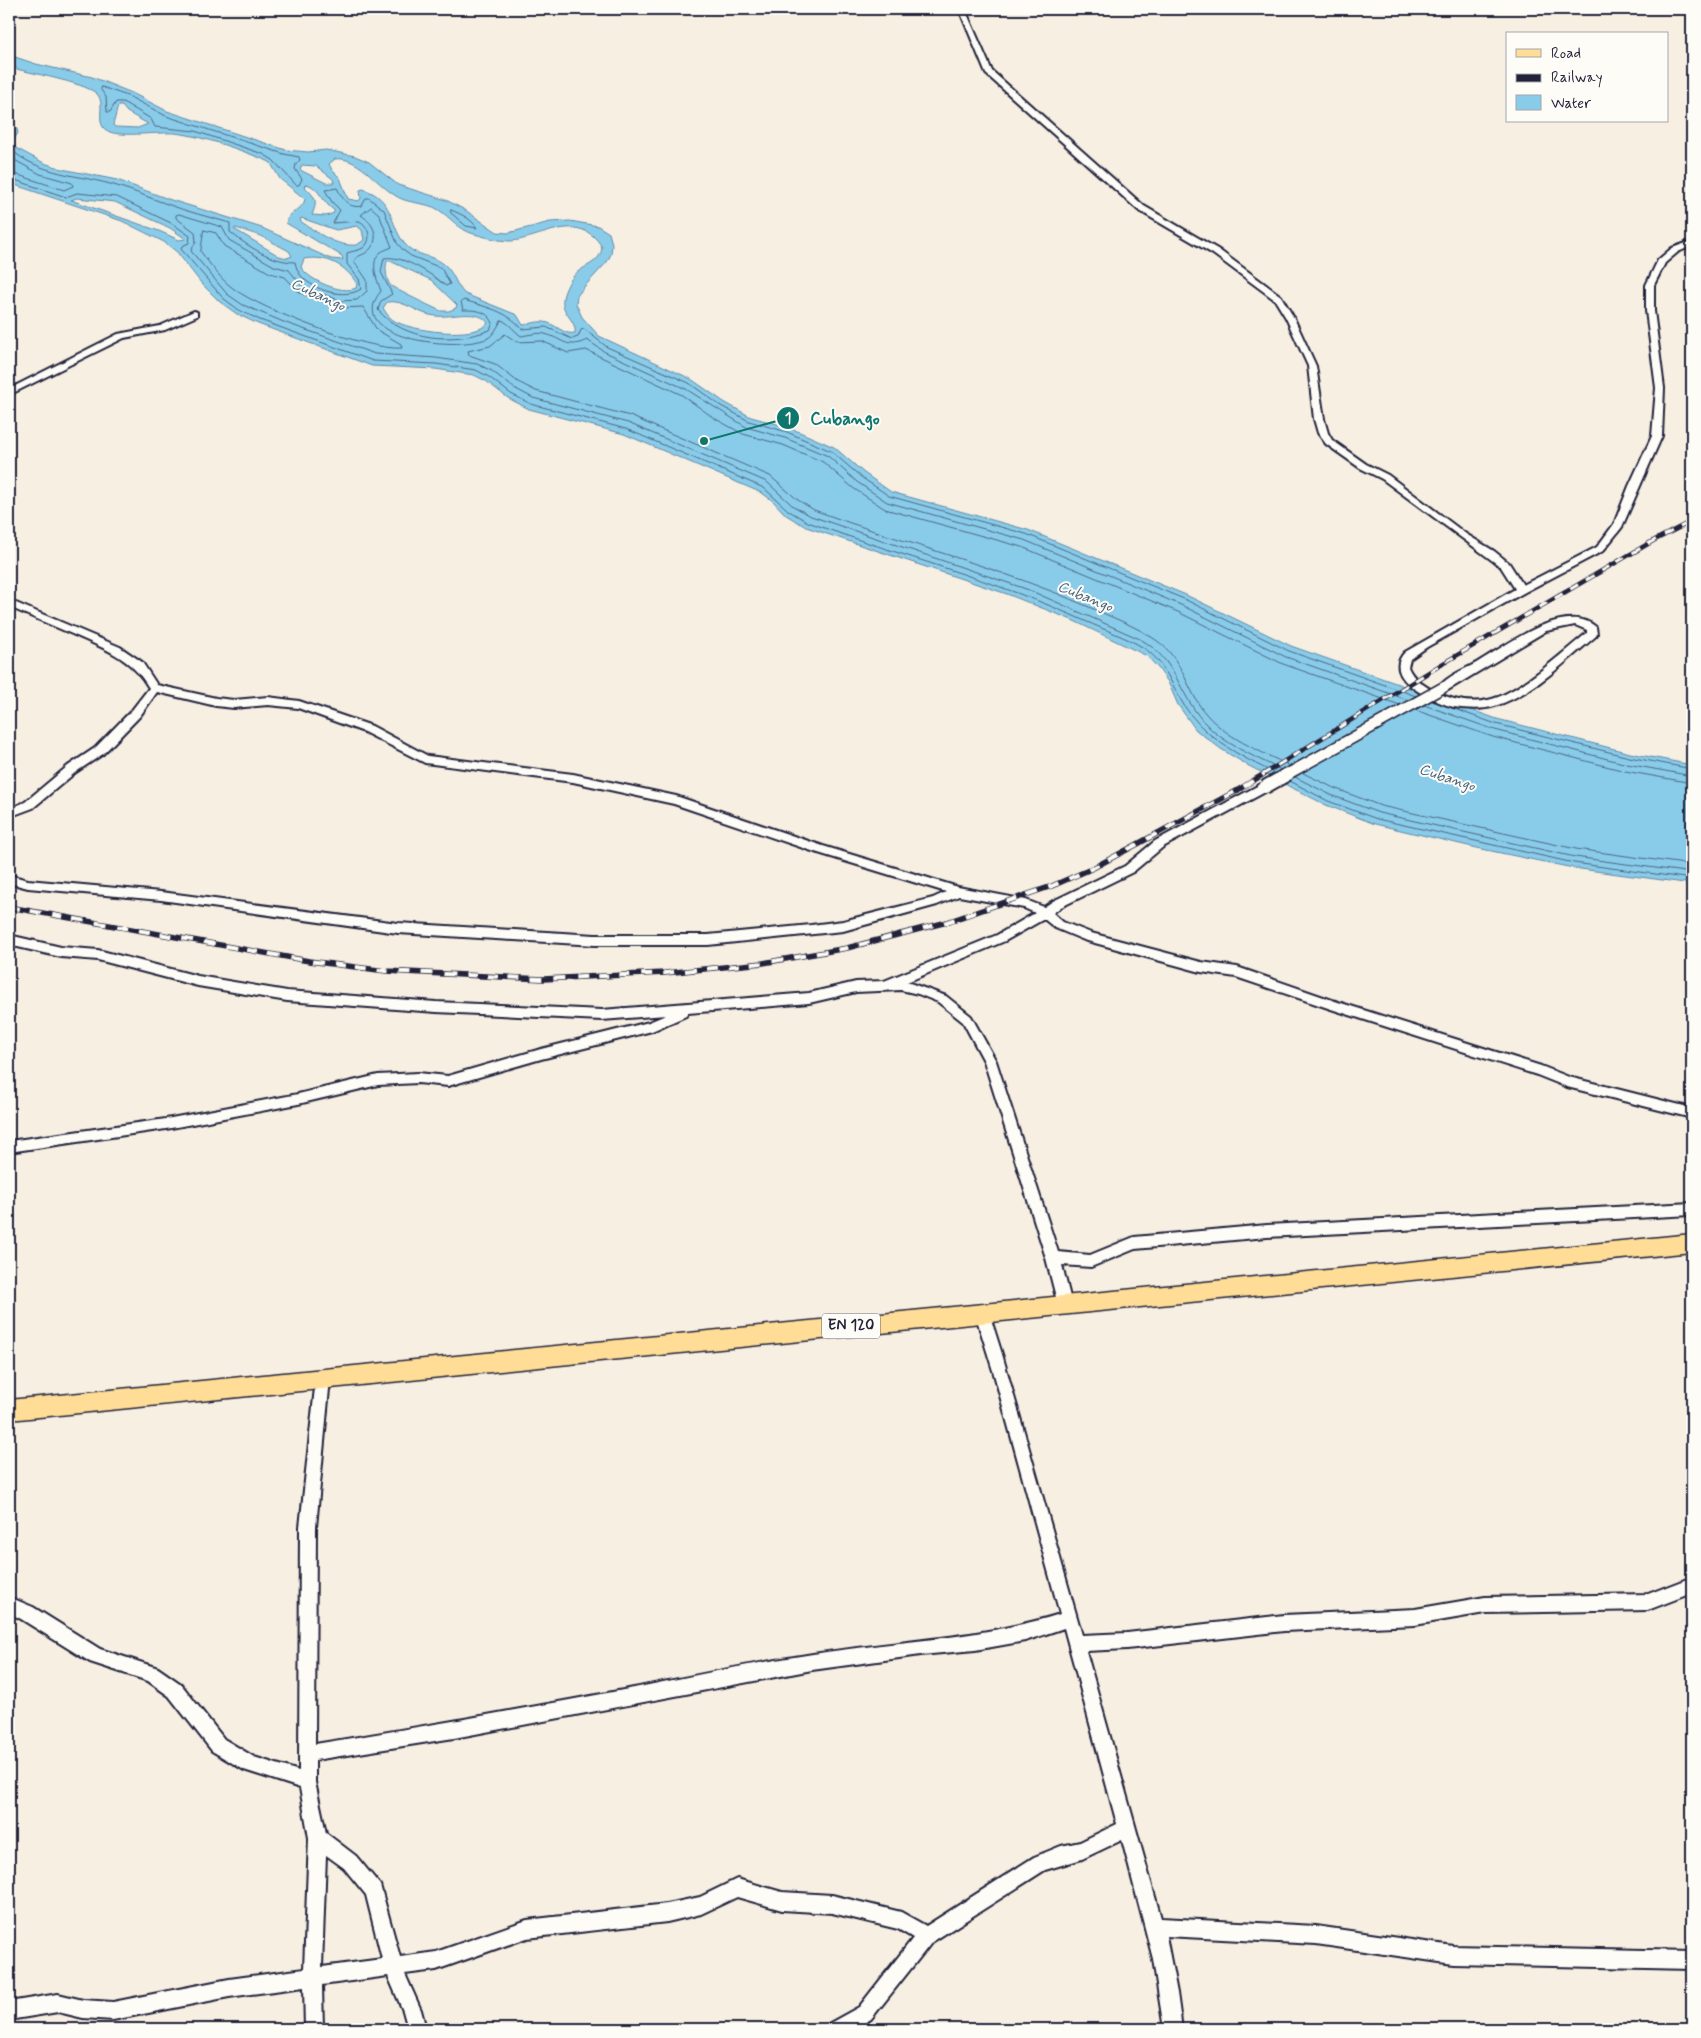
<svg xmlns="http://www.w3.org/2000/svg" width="1701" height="2038" font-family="Mynerve,sans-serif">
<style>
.water{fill:#89ccea;stroke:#6088a4;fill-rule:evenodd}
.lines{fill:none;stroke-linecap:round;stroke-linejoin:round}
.shore{stroke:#4b6681;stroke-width:1}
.minor-casing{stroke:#22223b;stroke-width:4}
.primary-casing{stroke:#22223b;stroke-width:3}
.minor{fill:#fdfcf7;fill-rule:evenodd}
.primary{fill:#ffdd96;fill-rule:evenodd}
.rail-far1-casing{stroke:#22223b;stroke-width:4.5}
.rail-casing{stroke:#22223b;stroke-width:5.5}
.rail-far1{stroke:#fdfcf7;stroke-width:3;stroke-dasharray:9;stroke-linecap:butt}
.rail{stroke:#fdfcf7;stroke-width:4;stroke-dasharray:11;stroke-linecap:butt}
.minor-bridge-far1-casing{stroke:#22223b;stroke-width:13;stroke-linecap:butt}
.minor-bridge-casing{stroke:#22223b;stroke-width:16;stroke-linecap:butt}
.minor-bridge-far1{stroke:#fdfcf7;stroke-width:10}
.minor-bridge{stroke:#fdfcf7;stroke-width:12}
.labels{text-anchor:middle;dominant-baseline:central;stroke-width:4;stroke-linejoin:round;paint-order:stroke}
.far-water-label{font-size:15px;font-style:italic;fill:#465e78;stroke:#fdfcf7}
.shield{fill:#fdfcf7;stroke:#646373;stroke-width:1}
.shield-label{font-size:15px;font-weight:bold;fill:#22223b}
.leader{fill:none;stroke:#0f766e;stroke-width:2}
.callout-dot{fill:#0f766e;stroke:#fdfcf7;stroke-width:2}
.mark-label{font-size:15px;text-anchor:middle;font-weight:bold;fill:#fff}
.callout-label{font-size:18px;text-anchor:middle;font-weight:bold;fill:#0f766e;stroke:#fdfcf7;stroke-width:4;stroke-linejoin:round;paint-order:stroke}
</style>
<rect width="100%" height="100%" fill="#f6efe2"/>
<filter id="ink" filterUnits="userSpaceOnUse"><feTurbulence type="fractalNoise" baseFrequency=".02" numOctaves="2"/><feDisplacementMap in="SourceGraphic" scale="10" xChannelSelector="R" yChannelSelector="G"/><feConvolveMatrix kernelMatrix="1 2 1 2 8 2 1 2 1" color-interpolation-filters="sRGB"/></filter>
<g filter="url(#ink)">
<path class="water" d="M9 55 36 64 92 77 132 93 167 111 286 150 308 152 326 150 355 156 369 162 398 185 446 200 465 210 497 232 508 233 550 222 570 221 598 226 609 233 612 244 611 254 607 262 584 287 577 296 576 304 582 317 599 336 691 379 724 402 751 417 788 427 834 447 864 473 891 492 1028 530 1186 595 1291 646 1497 719 1630 753 1692 765V884L1573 868 1477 848 1375 824 1326 805 1247 765 1221 749 1196 730 1178 705 1168 682 1158 668 1147 656 1072 620 1007 594 806 527 786 515 773 501 762 493 624 434 529 409 508 398 486 381 474 375 435 369 372 366 258 324 237 314 220 302 201 283 177 252 164 242 122 221 9 183V125L17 129 18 133 13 141 14 147 44 163 62 169 117 180 171 200 262 228 331 259 343 260 342 256 286 223C288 211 303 211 305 199L280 179 270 162C244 151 203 136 175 133 159 132 122 137 110 132 92 126 108 103 96 93 82 82 29 73 9 67ZM118 106H122L127 112 148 124 138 128 115 127 113 125ZM335 159C357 156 376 183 393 194 407 205 425 201 439 210 451 218 459 230 474 234 486 237 498 241 511 241 541 239 579 209 602 247 601 261 589 264 579 271 572 276 567 285 564 294 558 313 577 319 575 333 564 336 555 323 544 322 537 321 530 324 523 325L517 315 465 294C456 286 454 273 445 265 433 254 414 257 404 243 389 223 394 199 363 189L360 190 361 198 359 201 348 199 340 178 332 170 329 164ZM302 165 316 166 333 179 334 183H326L302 171 300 169ZM306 184C320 187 323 204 334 210V213L326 216 312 215C318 200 316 198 304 186ZM77 198 115 202 170 228 186 239 179 240 159 231 71 200ZM301 218 336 230 357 226 362 230 364 240 357 245C335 247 317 232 300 221ZM236 228 261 236 289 251 292 256 287 258 279 256 234 229ZM304 259C326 255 346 265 357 284L356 288C342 295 308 280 301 267ZM387 261H390L431 280 457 305 456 308 449 311H441C434 308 394 289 390 285 386 279 385 267 387 261ZM387 302C405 299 418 315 436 316 451 318 479 308 488 323 476 340 409 331 393 320 389 317 386 313 383 308Z"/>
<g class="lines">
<path class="shore" d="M102 87 130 97 166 116 284 154 299 157 300 160 296 164 295 169 302 179 299 185H296L273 160 263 154 195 131 155 127 151 119 123 102H116L110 112H107L106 97 101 90Z
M9 148C40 176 79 174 117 186 134 191 150 198 167 204 188 212 209 217 230 223V232C247 246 272 262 295 262 296 267 298 273 302 277 314 290 345 300 361 289L359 279 347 264V253C352 251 358 251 363 248 373 241 369 225 359 221L333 223 340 210 332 202 325 190 337 188C343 199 348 209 362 206L366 198H369L384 210 397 243 404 251 411 256 441 268 450 284 446 286C431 274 404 255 384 258L381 272 392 294 381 301 378 310C404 341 454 344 490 330L493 323C487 310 475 310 463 310L461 302 464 300C485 307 508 311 522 329L546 327 572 339 578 337 581 330 584 329 607 347 689 383 721 406 749 421 787 432 831 451 861 477 889 496 1026 534 1184 599 1289 651 1416 696
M9 157 40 174 72 183 73 186 64 190 9 172
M9 178 66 197 77 193 117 197 173 224 190 236 189 243 182 246 181 249 223 298 239 310 260 320 373 361 436 364 476 370 489 377 511 394 531 404 626 429 764 488 789 511 808 522C900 556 996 580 1085 621 1105 630 1126 637 1144 648 1169 665 1173 693 1191 715 1212 742 1244 758 1274 773
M451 210C461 214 472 219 477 228L466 226 451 213Z
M204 230 216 233 224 246 270 273 285 277 300 293 339 308 363 307 377 330 401 344 402 348C368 351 263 310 234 289 220 279 211 265 201 252Z
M1432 701 1496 724 1629 757 1692 769
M1424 705 1495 730 1627 764 1692 776
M1415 710 1493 737 1625 771 1692 783
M1290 766C1260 751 1223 737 1202 709 1186 686 1181 657 1156 640 1136 626 1111 617 1089 607 1000 567 905 544 814 510L798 500 770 476 630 416 536 391 518 382 495 364 469 355 468 351 490 346 505 334 517 342 542 341 568 353 586 350 682 395 714 418 743 434 783 445 823 462 853 488 885 509 1022 547 1178 612 1283 664 1400 705
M1281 770C1254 756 1223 744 1203 721 1178 692 1176 659 1140 639L1029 590 811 516 793 506 767 482 628 423 533 398 514 388 492 371 477 364 436 358 375 354 286 323 243 305 227 294 191 251 196 241 195 232 176 218V215L179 214 222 227 229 240 274 266 289 270 302 286 341 301 357 300 367 291V280L354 261C357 255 362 256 367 252 382 240 374 223 361 215L371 207 379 214 392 247C388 249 384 250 381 252 369 261 377 280 381 291 342 340 460 352 488 338 495 334 497 326 502 320 510 324 514 331 521 336 528 335 539 332 545 334 564 339 566 350 587 340L605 352 686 389 746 427 785 438 828 456 857 482 887 502 1024 540 1181 605 1286 657 1408 700
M1303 773 1334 788 1381 806 1576 849 1692 865
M1295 777 1331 795 1379 813 1575 857 1692 873
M1290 781 1328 801 1377 819 1574 863 1692 879"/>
<g class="minor-casing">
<path id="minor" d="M959 9H965L992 71 1144 206 1219 250 1281 296 1294 318 1316 366 1324 419 1328 433 1332 440 1366 464 1388 475 1466 534 1494 551 1509 563 1523 585 1597 547 1614 524 1629 486 1652 436 1656 388 1646 311V285L1658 260 1672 248 1692 241V246L1678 252 1665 263 1654 285V311L1664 388 1662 436 1622 527 1603 551 1525 592 1427 647 1410 659 1408 667C1413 679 1424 686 1436 692 1452 700 1470 704 1488 700 1518 694 1562 653 1587 633V630L1575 625 1546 631 1448 690H1440L1439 687C1447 676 1466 669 1478 662 1505 646 1565 600 1596 627L1597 634 1596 636C1566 661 1533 694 1495 706 1482 710 1467 709 1454 707 1434 702 1380 678 1405 652L1515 589 1501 567 1382 479 1360 468 1326 444 1318 433 1314 419 1308 366 1286 318 1275 300 1213 254 1138 210 986 74Z
M194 311 197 312V316L165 330 124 338 9 395V389L118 334 160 326Z
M9 600 120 647 142 662 157 685 216 698 234 700 268 697 299 701 372 726 428 756 573 774 676 796 823 846 958 887 1026 900 1044 907 1053 901 1125 866 1155 841 1261 784H1269L1271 787 1269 790 1163 847 1133 872 1061 907 1053 913 1063 922 1091 933 1201 962 1237 967 1338 1002 1541 1066 1569 1077 1692 1108V1118L1567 1087 1537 1075 1331 1009 1236 977 1201 972 1084 940 1055 928 1044 919 1005 941 907 982 946 996 971 1016 996 1061 1058 1252 1090 1255 1134 1237 1267 1225 1692 1203V1215L1267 1237 1135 1249 1091 1267 1062 1265 1072 1305 1070 1309 1065 1311 1060 1309 1058 1305 1046 1258 984 1061 963 1022 938 1002 918 994 901 990 856 992 809 1003 688 1013 686 1016 652 1031 541 1059 448 1086 418 1083 378 1085 298 1104 166 1129 9 1152V1141L166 1119 298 1094 378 1075 418 1073 448 1076 541 1049 649 1022 666 1015 602 1020 436 1012 287 1001 198 986 98 960 61 957 9 945V935L61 947 98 950 198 976 287 991 436 1002 602 1010 809 993 856 982 884 981 997 935 1035 913 1024 908 959 896 937 905 843 931 708 945H595L398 933 161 900 28 888 9 883V875L28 880 161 892 398 923 595 935H708L811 925 843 921 933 898 946 892 815 852 674 804 573 782 425 763 364 732 298 708 268 705 234 708 216 706 157 692 140 716 103 754 76 772 33 808 9 817V809L25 802 68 766 95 748 132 710 149 688C131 657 103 648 72 634 51 625 30 616 9 607Z
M982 1307 987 1309 989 1313 1002 1354 1082 1635 1127 1633 1284 1615 1415 1609 1485 1597 1648 1594 1692 1577V1593L1648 1610 1485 1613 1415 1625 1284 1631 1127 1649 1086 1651 1161 1918 1316 1926 1453 1946 1692 1951V1969L1453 1964 1316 1944 1166 1936 1177 1993 1182 2029H1164L1153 1959 1122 1840 1082 1859 1045 1870 932 1942 871 2019 854 2029H827L830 2023 859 2007 913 1938 898 1929 832 1913 782 1910 737 1897 701 1914 667 1922 527 1938 436 1970 405 1974 421 2010 426 2029H408L403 2011 388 1976 322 1985 323 2029H305L304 1987 229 1997 113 2020 83 2018 58 2012 9 2020V2002L58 1994 83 2000 113 2002 229 1979 304 1969 309 1838 300 1788 244 1770 212 1751 169 1696 148 1681 90 1662 21 1619 9 1613V1597L33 1607 100 1649 158 1668 181 1684 224 1739 254 1757 299 1771 300 1527 316 1378 318 1373 323 1371 328 1373 330 1378 316 1527 315 1744C422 1727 528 1708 634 1688 693 1676 753 1663 813 1654 895 1641 980 1639 1060 1614L994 1374 975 1313 977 1309ZM1064 1628 1117 1824 1080 1842 1061 1846 1034 1857 926 1926 901 1912 832 1895 782 1892 737 1879 700 1897 667 1904 527 1920 436 1952 400 1957 380 1885 356 1856 326 1833 315 1782V1760L454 1738 812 1670 921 1655 975 1650 1025 1641ZM326 1855 344 1868 366 1895 382 1959 322 1967Z"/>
</g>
<g class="primary-casing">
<path id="primary" d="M1692 1234V1252L9 1420V1400Z"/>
</g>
<use href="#minor" class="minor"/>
<use href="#primary" class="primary"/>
<g class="rail-far1-casing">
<path id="rail-far1" d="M1262 775 1442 664 1653 541 1692 521"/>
</g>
<g class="rail-casing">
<path id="rail" d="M9 907 309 961 386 971 543 979 665 973 763 963 847 948 947 922 1052 886 1093 868 1238 790 1264 774"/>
</g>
<use href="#rail-far1" class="rail-far1"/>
<use href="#rail" class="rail"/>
<g class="minor-bridge-far1-casing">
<path id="minor-bridge-far1" d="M1286 775 1444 687"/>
</g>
<g class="minor-bridge-casing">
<path id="minor-bridge" d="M1265 787 1288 774"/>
</g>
<use href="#minor-bridge-far1" class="minor-bridge-far1"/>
<use href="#minor-bridge" class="minor-bridge"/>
</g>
</g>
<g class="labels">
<g class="far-water-label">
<text transform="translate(318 295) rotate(25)">Cubango</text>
<text transform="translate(1085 597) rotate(22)">Cubango</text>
<text transform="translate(1447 778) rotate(18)">Cubango</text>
</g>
<rect class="shield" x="822" y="1313.5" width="58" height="25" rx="4"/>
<g class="shield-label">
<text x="851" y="1326">EN 120</text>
</g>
</g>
<path class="leader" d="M704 441L788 418"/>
<g class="callout-dot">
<circle cx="704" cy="441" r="5"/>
<circle cx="788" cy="418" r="12"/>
</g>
<g class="mark-label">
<text x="788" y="423">1</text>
</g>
<g class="callout-label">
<text x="845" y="424">Cubango</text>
</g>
<rect width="1701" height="2038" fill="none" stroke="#fdfcf7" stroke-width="30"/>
<rect x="15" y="15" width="1671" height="2008" fill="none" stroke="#22223b" stroke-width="2" filter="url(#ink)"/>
<rect x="1506" y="32" width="162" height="90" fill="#fdfcf7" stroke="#a5a5ac"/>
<rect x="1516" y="49" width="25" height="8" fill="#ffdd96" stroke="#a5a5ac"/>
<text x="1551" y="58" font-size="15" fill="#22223b">Road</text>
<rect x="1516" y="74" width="25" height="8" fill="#22223b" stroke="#a5a5ac"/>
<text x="1551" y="82" font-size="15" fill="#22223b">Railway</text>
<rect x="1516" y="95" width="25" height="15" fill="#89ccea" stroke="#a5a5ac"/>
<text x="1551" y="108" font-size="15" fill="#22223b">Water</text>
</svg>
